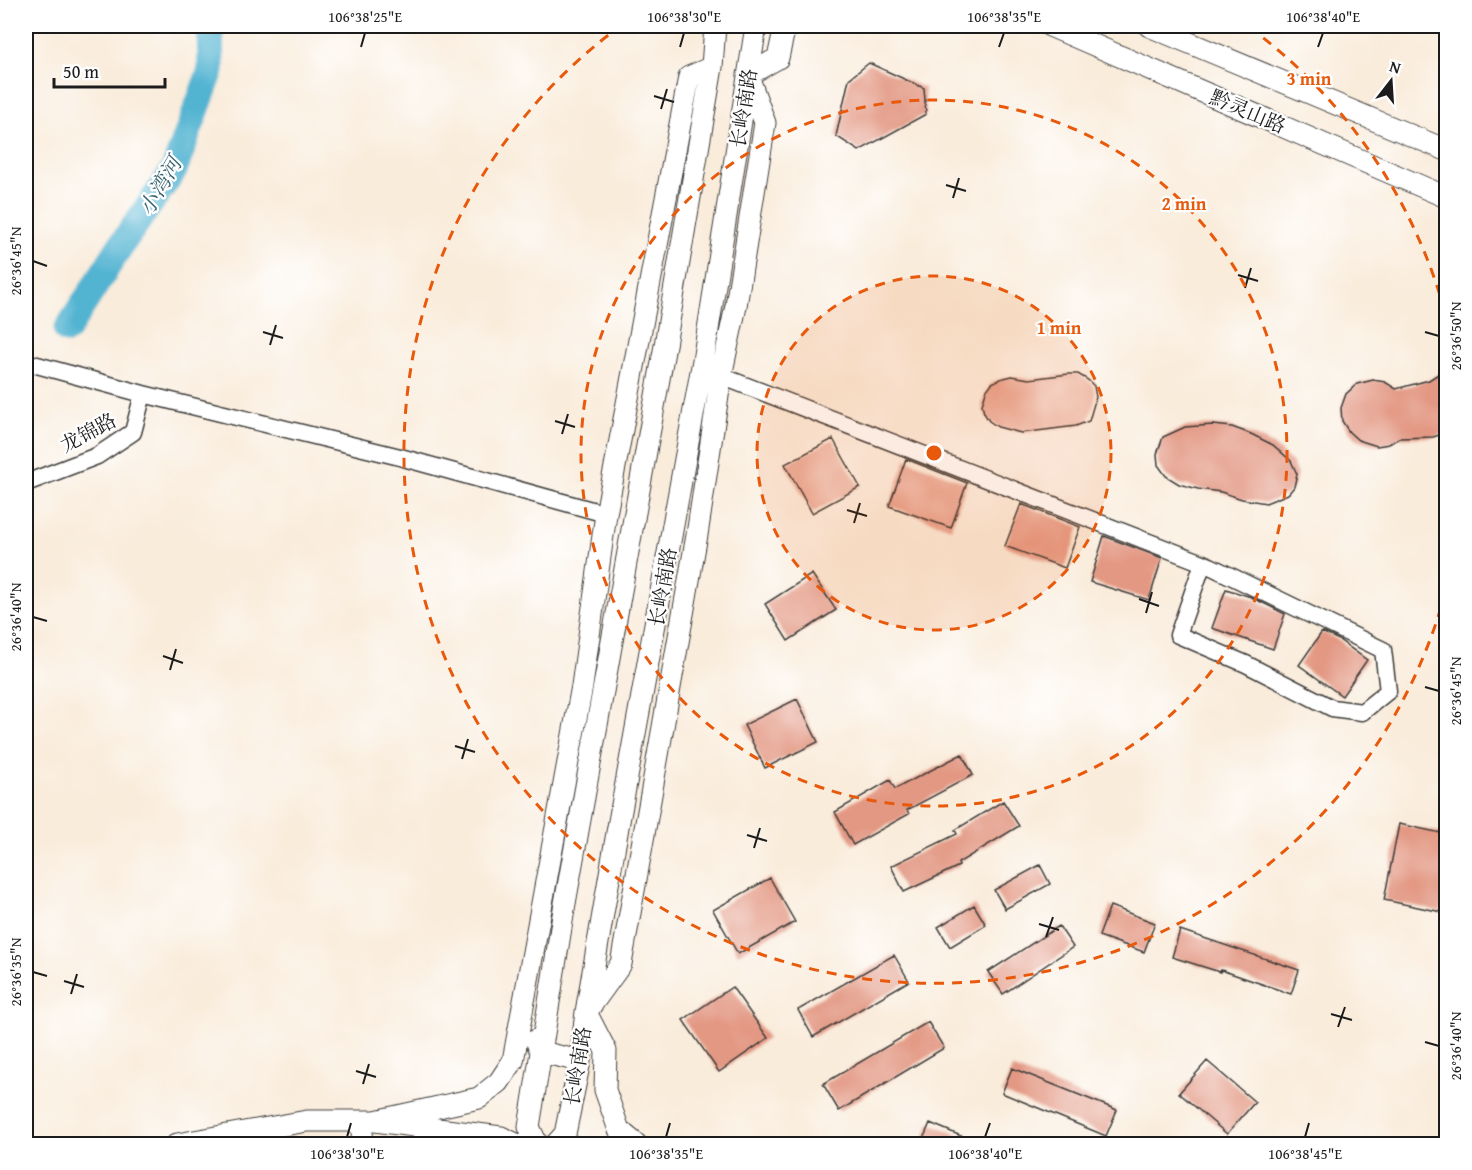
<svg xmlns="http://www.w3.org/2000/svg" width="1472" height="1170" font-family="'Gentium Book Plus','Noto Serif SC',serif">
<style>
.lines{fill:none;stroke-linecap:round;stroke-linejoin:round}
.river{stroke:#53b4d2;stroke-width:27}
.building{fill:#e39883}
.minor-casing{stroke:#3d3b39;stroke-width:19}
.major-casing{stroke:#3d3b39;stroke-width:23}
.minor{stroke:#fff;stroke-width:16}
.major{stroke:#fff;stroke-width:21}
.ticks{fill:none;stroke:#1c1c1c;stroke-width:2}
.ring{fill:none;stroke:#e8590c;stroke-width:3;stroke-dasharray:10 8}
.labels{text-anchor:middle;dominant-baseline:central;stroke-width:4.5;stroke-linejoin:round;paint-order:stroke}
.street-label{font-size:20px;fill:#1c1c1c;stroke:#fff}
.water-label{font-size:21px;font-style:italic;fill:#35606e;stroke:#fff}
.centre{fill:#e8590c;stroke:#fff;stroke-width:3}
.ring-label{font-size:18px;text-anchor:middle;font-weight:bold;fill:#e8590c;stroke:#fff;stroke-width:4.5;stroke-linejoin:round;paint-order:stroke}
.neatline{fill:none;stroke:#1c1c1c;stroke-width:2}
.ticks-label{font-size:15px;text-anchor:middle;fill:#1c1c1c}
</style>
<rect width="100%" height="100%" fill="#fff"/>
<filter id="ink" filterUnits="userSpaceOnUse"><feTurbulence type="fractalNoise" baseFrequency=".0167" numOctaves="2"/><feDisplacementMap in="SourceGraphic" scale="12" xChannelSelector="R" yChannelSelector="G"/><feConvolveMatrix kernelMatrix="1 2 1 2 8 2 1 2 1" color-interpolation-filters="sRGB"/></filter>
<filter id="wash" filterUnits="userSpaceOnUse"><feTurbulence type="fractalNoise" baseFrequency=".008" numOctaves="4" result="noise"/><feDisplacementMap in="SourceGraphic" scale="24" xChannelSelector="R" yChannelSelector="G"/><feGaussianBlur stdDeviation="1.35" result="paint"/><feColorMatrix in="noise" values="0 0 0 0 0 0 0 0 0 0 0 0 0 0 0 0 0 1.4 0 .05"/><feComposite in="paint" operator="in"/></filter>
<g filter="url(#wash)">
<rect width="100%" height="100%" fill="#f9ecdb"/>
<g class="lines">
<path class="river" d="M67 330 121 245 174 170 211 70 210 26"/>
</g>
<g id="blocks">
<path class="building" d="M869 63 924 88 926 114 859 151 836 136 849 79Z
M1446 369V433L1433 437 1399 438 1389 444 1377 446 1358 440 1349 432 1342 421 1341 408 1346 394 1357 384 1373 380 1385 382 1396 389 1429 380Z
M1069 374H1078L1088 380 1094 386 1096 397 1089 421 1076 426 1021 433 998 427 989 421 984 413 982 405 986 391 992 383 1000 379 1012 376 1029 379Z
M1213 425 1232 427 1251 434 1273 445 1291 461 1297 474 1294 487 1288 494 1266 503 1242 499 1221 492 1198 489 1179 484 1166 476 1158 465 1157 454 1163 437 1185 427Z
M833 439 860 487 812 513 785 464Z
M906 459 967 483 951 528 889 506Z
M1021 504 1080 527 1065 568 1005 546Z
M1104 536 1162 558 1149 600 1090 582Z
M812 574 836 610 788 641 765 604Z
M1226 589 1251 597 1285 614 1273 649 1212 628Z
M1322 632 1339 640 1367 660 1342 696 1299 665Z
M797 699 818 742 765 768 744 725Z
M962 754 973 775 907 810 909 814 853 845 835 812 890 780 895 789Z
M1003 801 1019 826 958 863 959 866 904 892 891 866 957 834 955 830Z
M1399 824 1446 834V887L1442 912 1384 900Z
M1040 865 1050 884 1005 909 994 890Z
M770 878 795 922 738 954 713 910Z
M974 905 986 925 950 947 938 927Z
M1110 906 1155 923 1144 952 1099 936Z
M1059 926 1073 947 1003 994 988 972Z
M1180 930 1299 970 1291 994 1221 970 1220 972 1172 957Z
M894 955 909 981 813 1037 798 1010Z
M732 987 768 1038 719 1072 683 1020Z
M928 1022 944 1048 839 1111 823 1084Z
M1207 1061 1255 1102 1227 1134 1179 1093Z
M1012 1068 1117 1110 1106 1136 1002 1093Z
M930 1123 980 1144H921Z"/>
</g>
</g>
<g filter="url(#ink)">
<use href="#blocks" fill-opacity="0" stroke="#3d3b39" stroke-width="1.5"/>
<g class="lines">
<g class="minor-casing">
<path id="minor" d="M26 362 143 394 400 457 606 514
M721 376 1203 563 1210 566 1383 650 1388 691 1362 712 1332 708 1246 664 1178 635 1203 563
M26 483 97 456 133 432 143 394"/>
</g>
<g class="major-casing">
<path id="major" d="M1050 26 1446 197
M1149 26 1446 150
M748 75 778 58 785 26
M590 1007 621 964 697 535 721 376 736 306 765 123 748 76
M586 1012 606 1051 605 1090 619 1130 636 1144
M536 1040 541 1052 580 1061
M361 1121 363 1144
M375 1121 479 1098 499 1082 513 1061 582 686 606 514 689 77 712 67
M177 1144 307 1121H375L501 1137 516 1144
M537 1144 529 1127 564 909 664 351 712 67 715 26
M556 1144 565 1134 580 1061 586 1012 618 827 704 355 756 26"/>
</g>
<use href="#minor" class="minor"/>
<use href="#major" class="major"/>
</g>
</g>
<path class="ticks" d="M361 47 365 33M680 47 684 33M999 47 1004 33M1318 47 1323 33M654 96 674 102M661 109 667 89M946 185 966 191M953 198 959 178M33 261 47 266M1238 275 1258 281M1245 288 1251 268M263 332 283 338M1425 332 1439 336M270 345 276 325M555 421 575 427M562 434 568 414M847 510 867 516M854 523 860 503M1139 599 1159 606M1146 613 1152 592M33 617 47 621M163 656 183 663M170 670 176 649M1425 687 1439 691M455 746 475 752M462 759 468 739M747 835 767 841M754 848 760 828M1039 924 1059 930M1046 937 1053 917M33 972 47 976M64 981 84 987M71 994 77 974M1331 1014 1352 1020M1338 1027 1345 1007M1425 1042 1439 1046M356 1071 376 1077M363 1084 369 1064M347 1137 351 1123M666 1137 670 1123M985 1137 990 1123M1305 1137 1309 1123"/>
<circle cx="934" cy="453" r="177" fill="#e8590c" fill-opacity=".12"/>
<g class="ring">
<circle cx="934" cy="453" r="177"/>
<circle cx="934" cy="453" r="353"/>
<path d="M1446 590A530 530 0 1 1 619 27M1249 27A530 530 0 0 1 1446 316"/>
</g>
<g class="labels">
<g class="street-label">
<text transform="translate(743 108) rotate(-81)">长岭南路</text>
<text transform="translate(1248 111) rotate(23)">黔灵山路</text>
<text transform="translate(88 432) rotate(-28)">龙锦路</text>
<text transform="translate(662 587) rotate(-80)">长岭南路</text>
<text transform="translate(577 1066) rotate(-81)">长岭南路</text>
</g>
<g class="water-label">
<text transform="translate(160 186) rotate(-60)">小湾河</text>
</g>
</g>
<circle cx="934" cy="453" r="9" class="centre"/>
<g class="ring-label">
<text x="1309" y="85">3 min</text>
<text x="1184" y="210">2 min</text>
<text x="1059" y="334">1 min</text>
</g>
<rect width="1472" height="1170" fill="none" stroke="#fff" stroke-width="66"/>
<g transform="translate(1391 81) rotate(17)" stroke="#ffffff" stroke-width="4.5" paint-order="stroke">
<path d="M0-4.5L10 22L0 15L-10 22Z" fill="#1c1c1c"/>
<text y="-9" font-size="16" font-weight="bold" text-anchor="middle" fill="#1c1c1c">N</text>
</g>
<path d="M54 78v9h111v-9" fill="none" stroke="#1c1c1c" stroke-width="3"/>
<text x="63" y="78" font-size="18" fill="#1c1c1c" stroke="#ffffff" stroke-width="4.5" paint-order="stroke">50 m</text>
<rect x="33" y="33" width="1406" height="1104" class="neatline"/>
<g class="ticks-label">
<text x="365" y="22">106°38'25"E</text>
<text x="684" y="22">106°38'30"E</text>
<text x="1004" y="22">106°38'35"E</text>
<text x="1323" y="22">106°38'40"E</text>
<text transform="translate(16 261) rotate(-90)" y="5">26°36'45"N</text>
<text transform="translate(1456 336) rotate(-90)" y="5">26°36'50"N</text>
<text transform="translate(16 617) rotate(-90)" y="5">26°36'40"N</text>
<text transform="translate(1456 691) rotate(-90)" y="5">26°36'45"N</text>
<text transform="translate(16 972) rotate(-90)" y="5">26°36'35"N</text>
<text transform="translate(1456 1046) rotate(-90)" y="5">26°36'40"N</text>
<text x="347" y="1159">106°38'30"E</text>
<text x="666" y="1159">106°38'35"E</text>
<text x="985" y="1159">106°38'40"E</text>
<text x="1305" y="1159">106°38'45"E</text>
</g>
</svg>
